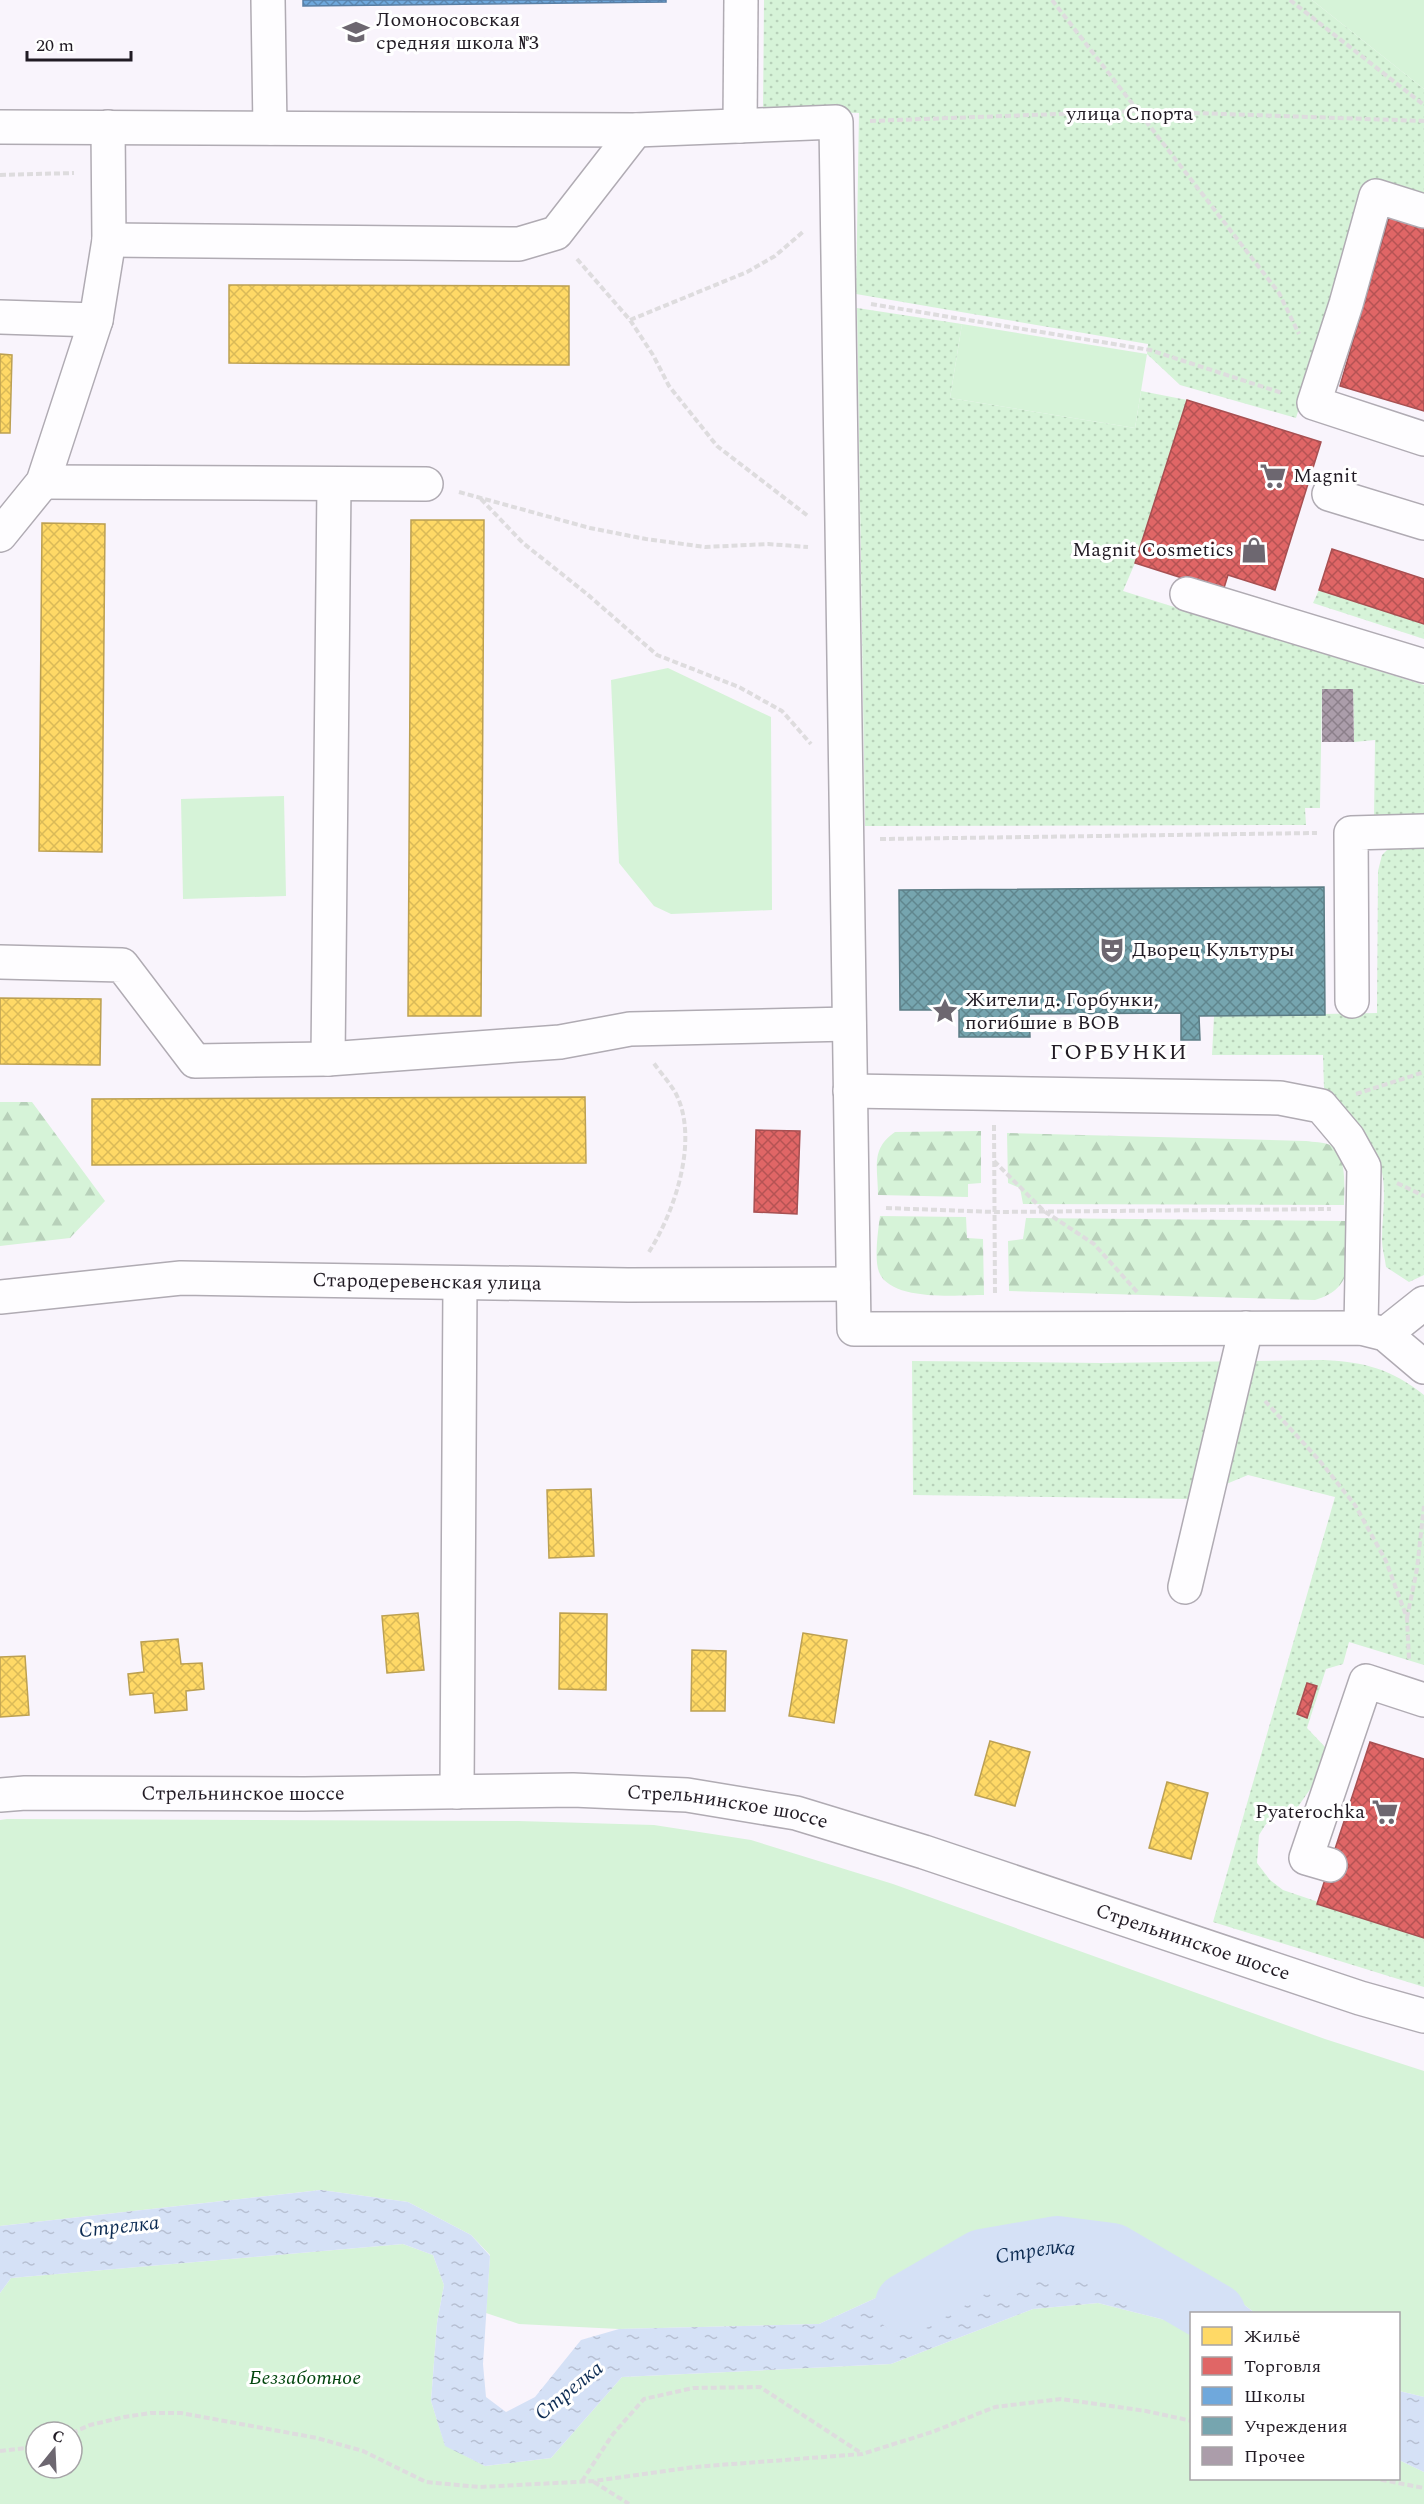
<svg xmlns="http://www.w3.org/2000/svg" width="1424" height="2504" font-family="Spectral,serif">
<style>
.grass{fill:url(#grass-dots)}
.forest{fill:url(#forest-firs)}
.green{fill:#d6f3d8;fill-rule:evenodd}
.water{fill:url(#water-ripples)}
.homes{fill:url(#homes-cross-hatch);stroke:#bca052;stroke-width:1.5}
.shops{fill:url(#shops-cross-hatch);stroke:#a75052;stroke-width:1.5}
.schools{fill:url(#schools-cross-hatch);stroke:#587ea5;stroke-width:1.5}
.public{fill:url(#public-cross-hatch);stroke:#5c7c85;stroke-width:1.5}
.lines{fill:none;stroke-linecap:round;stroke-linejoin:round}
.river{stroke:#d5e1f6;stroke-width:62}
.building{fill:url(#building-cross-hatch)}
.minor-casing{stroke:#b0abb3;stroke-width:36}
.major-casing{stroke:#b0abb3;stroke-width:36}
.path{stroke:#dedcde;stroke-width:4;stroke-dasharray:6 3;stroke-linecap:butt}
.minor{stroke:#fefdff;stroke-width:33}
.major{stroke:#fefdff;stroke-width:33}
.labels{text-anchor:middle;dominant-baseline:central;stroke-width:6;stroke-linejoin:round;paint-order:stroke}
.poi-label{font-size:20px;fill:#211b24;stroke:#fff;text-anchor:start}
.street-label{font-size:20px;fill:#211b24;stroke:#fff}
.park-label{font-size:20px;font-style:italic;fill:#01450d;stroke:#fff}
.water-label{font-size:21px;font-style:italic;fill:#0d2c53;stroke:#fff}
.quarter-label{font-size:22px;letter-spacing:1.5px;fill:#211b24;stroke:#fff}
</style>
<defs>
<pattern id="grass-dots" width="8" height="8" patternUnits="userSpaceOnUse" patternTransform="scale(1.5)"><rect width="8" height="8" fill="#d6f3d8"/><path d="M2 2h.1M6 6h.1" fill="none" stroke="#b7d0b9" stroke-width="1.8" stroke-linecap="round"/></pattern>
<pattern id="forest-firs" width="22" height="20" patternUnits="userSpaceOnUse" patternTransform="scale(1.5)"><rect width="22" height="20" fill="#d6f3d8"/><path d="M5 1l3.5 6h-7zM16 11l3.5 6h-7z" fill="#b7d0b9"/></pattern>
<pattern id="water-ripples" width="26" height="14" patternUnits="userSpaceOnUse" patternTransform="scale(1.5)"><rect width="26" height="14" fill="#d5e1f6"/><path d="M2 4q2-2 4 0t4 0M15 11q2-2 4 0t4 0" fill="none" stroke="#b7c0d3"/></pattern>
<pattern id="homes-cross-hatch" width="8" height="8" patternUnits="userSpaceOnUse" patternTransform="scale(1.5)"><rect width="8" height="8" fill="#ffd966"/><path d="M0 0l8 8M0 8l8-8" fill="none" stroke="#daba58"/></pattern>
<pattern id="shops-cross-hatch" width="8" height="8" patternUnits="userSpaceOnUse" patternTransform="scale(1.5)"><rect width="8" height="8" fill="#e06666"/><path d="M0 0l8 8M0 8l8-8" fill="none" stroke="#b55354"/></pattern>
<pattern id="schools-cross-hatch" width="8" height="8" patternUnits="userSpaceOnUse" patternTransform="scale(1.5)"><rect width="8" height="8" fill="#6fa8dc"/><path d="M0 0l8 8M0 8l8-8" fill="none" stroke="#5b88b2"/></pattern>
<pattern id="public-cross-hatch" width="8" height="8" patternUnits="userSpaceOnUse" patternTransform="scale(1.5)"><rect width="8" height="8" fill="#76a5af"/><path d="M0 0l8 8M0 8l8-8" fill="none" stroke="#60868e"/></pattern>
<pattern id="building-cross-hatch" width="8" height="8" patternUnits="userSpaceOnUse" patternTransform="scale(1.5)"><rect width="8" height="8" fill="#ab9daa"/><path d="M0 0l8 8M0 8l8-8" fill="none" stroke="#8b7f8a"/></pattern>
</defs>
<rect width="100%" height="100%" fill="#f9f4fc"/>
<path class="grass" d="M764 0H1312L1424 89V200L1368 183 1296 418 1180 385 1147 354 1148 344 856 294 859 113 763 110Z
M857 308 962 324 950 398 1135 428 1141 391 1187 400 1135 563 1123 591 1424 685V820L1374 821 1375 740 1354 742 1353 689H1322L1320 808H1305L1306 825 865 826Z
M1319 590 1424 624V639L1313 603Z
M1424 843V1275L1409 1282 1386 1267C1385 1258 1382 1249 1382 1240 1382 1215 1388 1185 1379 1162 1368 1134 1345 1109 1324 1088L1323 1055H1212L1214 1016 1377 1013 1378 871 1382 855 1392 845Z
M1324 1360C1365 1362 1391 1369 1424 1395V1665L1349 1642 1343 1664 1326 1669 1307 1728 1326 1748 1311 1788 1297 1808 1266 1824 1259 1835 1257 1863 1270 1880 1283 1890 1424 1938V1987L1213 1922 1335 1497 1248 1475 1190 1499 913 1495 912 1361 1102 1363Z"/>
<path class="forest" d="M0 1102H32L105 1201 70 1238 0 1246Z
M981 1131V1183L968 1184V1197L878 1195C878 1168 870 1149 895 1132Z
M1007 1133 1306 1141C1313 1142 1324 1142 1330 1145 1348 1156 1344 1187 1344 1205L1023 1204 1020 1188 1008 1183Z
M880 1216 966 1217 967 1238 983 1239 984 1295C958 1295 891 1302 879 1272 874 1259 878 1231 880 1216Z
M1026 1218 1345 1221C1347 1257 1358 1287 1315 1300L1009 1291 1008 1241 1023 1239Z"/>
<path class="green" d="M1312 0H1424V89Z
M962 324 1147 354 1135 428 950 398Z
M668 668 771 717 772 910 671 914 654 906 619 863 611 680Z
M284 796 286 896 183 899 181 799Z
M7 1819 518 1821 654 1825 751 1840 893 1884 1325 2039 1424 2071V2397L1399 2391 1398 2314 1255 2313 1239 2301 915 2280 819 2324 619 2329 519 2324 486 2313 490 2255 471 2235 408 2202 321 2190 0 2226V1820Z
M403 2244 433 2255 444 2285 437 2323 431 2401 445 2445 485 2466 551 2458 622 2377 891 2364 1033 2309 1098 2303 1169 2321 1191 2332 1192 2478H1398L1399 2460 1424 2472V2504H0V2293L11 2278ZM36 2432H72V2468H36Z"/>
<path class="water" d="M321 2190 408 2202 471 2235 490 2256 483 2364 486 2397 506 2412 535 2397 581 2340 619 2329 819 2324 915 2280 1015 2251 1108 2259 1239 2301 1255 2313 1192 2314 1191 2332 1169 2321 1098 2303 1033 2309 891 2364 622 2377 551 2458 485 2466 445 2446 431 2401 437 2323 444 2285 433 2255 403 2244 11 2278 0 2293V2226Z
M1399 2391 1424 2397V2472L1399 2460Z"/>
<path class="homes" d="M229 285 569 286V365L229 363Z
M0 354 12 355 10 433H0Z
M411 520H484L481 1016H408Z
M42 523 105 524 102 852 39 851Z
M0 998 101 999 100 1065 0 1064Z
M585 1097 586 1163 92 1165V1099Z
M591 1489 594 1556 549 1558 547 1490Z
M418 1613 424 1670 387 1673 382 1616Z
M560 1613 607 1614 606 1690 559 1689Z
M803 1633 847 1640 834 1723 789 1716Z
M178 1639 181 1664 202 1663 204 1689 186 1691 187 1710 155 1713 153 1693 130 1695 128 1674 144 1672 141 1642Z
M692 1650 726 1651 725 1711H691Z
M25 1656 29 1715 0 1717V1657Z
M990 1741 1030 1752 1015 1806 975 1795Z
M1167 1782 1208 1793 1191 1859 1149 1848Z"/>
<path class="shops" d="M1389 217 1424 228V411L1340 386Z
M1187 400 1321 442 1275 590 1228 575 1223 591 1135 563Z
M1332 549 1424 579V624L1319 590Z
M756 1130 800 1131 797 1214 754 1212Z
M1307 1683 1317 1686 1307 1718 1297 1714Z
M1370 1742 1424 1759V1938L1317 1904Z"/>
<path class="schools" d="M303 0H666V2L303 6Z"/>
<path class="public" d="M1324 887 1325 1015 1199 1016 1200 1040H1181V1013L1029 1014 1030 1037H959V1010H900L899 890Z"/>
<g class="lines">
<path class="river" id="s1" d="M906 2304 982 2260 1057 2247 1112 2254 1215 2314"/>
</g>
<path class="building" d="M1322 689H1353L1354 742H1322Z"/>
<g class="lines">
<g class="minor-casing">
<g id="minor">
<path d="M268 0 270 128"/>
<path d="M740 126 741 0"/>
<path d="M0 127 636 130 836 122 854 1329 1361 1328 1385 1334 1424 1367"/>
<path d="M1424 211 1376 196 1346 304 1314 403 1424 439"/>
<path d="M109 240 519 244 556 233 636 130"/>
<path d="M0 317 96 320"/>
<path d="M43 482 426 484"/>
<path d="M1329 494 1424 523"/>
<path d="M0 535 43 482 96 320 109 240 108 127"/>
<path d="M1187 594 1424 666"/>
<path d="M0 962 122 965 195 1061 328 1059 560 1042 630 1029 849 1024"/>
<path d="M1352 1001 1351 833 1424 831"/>
<path d="M328 1059 334 484"/>
<path d="M850 1091 1280 1098 1321 1106 1348 1138 1364 1167 1361 1328"/>
<path id="s2" d="M0 1297 181 1278 628 1285 853 1284"/>
<path d="M1385 1334 1424 1303"/>
<path d="M1185 1587 1246 1328"/>
<path d="M457 1792 460 1283"/>
<path d="M1330 1865 1306 1858 1366 1681 1424 1700"/>
</g>
</g>
<g class="major-casing">
<g id="major">
<path id="s3" d="M0 1795 25 1793 304 1794 573 1790 687 1795 796 1813 924 1852 1360 1998 1424 2016"/>
</g>
</g>
<path class="path" d="M1052 0 1279 293 1299 334
M1290 0 1424 105
M870 121 1138 111 1424 121
M0 175 74 173
M577 259 630 320 653 355 669 386 717 446 808 516
M871 304 1150 350 1282 393
M630 320 747 272 775 256 804 231
M459 492 590 528 646 539 705 547 768 544 808 547
M481 499 523 543 587 594 657 655 739 687 782 711 811 744
M880 839 1317 833
M1356 1094 1424 1072
M994 1125 995 1295
M994 1161 1044 1211 1094 1244 1139 1294
M1397 1183 1424 1196
M886 1208 995 1212 1331 1209
M649 1252C675 1211 700 1138 675 1092 669 1082 660 1072 653 1062
M1265 1401 1319 1460 1355 1505 1386 1561 1407 1618 1409 1660
M1407 1618 1417 1569 1424 1506
M72 2433 90 2425 124 2417 151 2413H181L317 2438 363 2451 426 2482 479 2487 594 2481 694 2467 862 2454 932 2432 995 2407 1061 2399 1146 2411 1192 2421
M0 2451 36 2447
M1372 2478 1424 2488
M582 2481 613 2434 644 2399 693 2388 760 2387 861 2453
M594 2482 629 2504"/>
<use href="#minor" class="minor"/>
<use href="#major" class="major"/>
</g>
<defs>
<g id="school-bare" transform="scale(2.07)"><path d="M0-5L7-2L0 1L-7-2ZM-4 1L0 2.5L4 1V4Q0 6-4 4Z" fill="#6d6770" stroke="#fff" stroke-width="2.5" paint-order="stroke"/></g>
<g id="supermarket-bare" transform="scale(2.07)"><path d="M-6-5.5h2.5l.6 2H6L4.5 2H-2.5L-4.4-4H-6ZM-1.5 3.2a1.3 1.3 0 1 0 .1 0ZM3 3.2a1.3 1.3 0 1 0 .1 0Z" fill="#6d6770" stroke="#fff" stroke-width="2.5" paint-order="stroke"/></g>
<g id="shop-bare" transform="scale(2.07)"><path d="M-5-2.5h2.3a2.7 3.5 0 0 1 5.4 0H5L5.5 6h-11ZM-1.5-2.5h3a1.5 2.3 0 0 0-3 0Z" fill="#6d6770" stroke="#fff" stroke-width="2.5" paint-order="stroke"/></g>
<g id="theatre-bare" transform="scale(2.07)"><path d="M-5-5.5Q0-4 5-5.5V0Q5 5 0 6Q-5 5-5 0ZM-3.3-2.5H-1v1.5H-3.3ZM1-2.5H3.3v1.5H1ZM-2.8 1Q0 5.5 2.8 1Z" fill="#6d6770" stroke="#fff" stroke-width="2.5" paint-order="stroke"/></g>
<g id="sight-bare" transform="scale(2.07)"><path d="M0-6L1.8-2.2L6-1.7L2.9 1.2L3.7 5.4L0 3.3L-3.7 5.4L-2.9 1.2L-6-1.7L-1.8-2.2Z" fill="#6d6770" stroke="#fff" stroke-width="2.5" paint-order="stroke"/></g>
</defs>
<g fill-rule="evenodd">
<use href="#school-bare" x="356" y="32"/>
<use href="#supermarket-bare" x="1273" y="476"/>
<use href="#shop-bare" x="1254" y="550"/>
<use href="#theatre-bare" x="1112" y="950"/>
<use href="#sight-bare" x="945" y="1011"/>
<use href="#supermarket-bare" x="1385" y="1812"/>
</g>
<g class="labels">
<g class="poi-label">
<text x="376" y="20">Ломоносовская<tspan x="376" dy="23">средняя школа №3</tspan></text>
<text x="1293" y="476">Magnit</text>
<text x="1234" y="550" text-anchor="end">Magnit Cosmetics</text>
<text x="1132" y="950">Дворец Культуры</text>
<text x="965" y="1000">Жители д. Горбунки,<tspan x="965" dy="23">погибшие в ВОВ</tspan></text>
<text x="1365" y="1812" text-anchor="end">Pyaterochka</text>
</g>
<g class="street-label">
<text x="1130" y="114">улица Спорта</text>
<text stroke="none"><textPath href="#s2" startOffset="428">Стародеревенская улица</textPath></text>
<text stroke="none"><textPath href="#s3" startOffset="243">Стрельнинское шоссе</textPath></text>
<text stroke="none"><textPath href="#s3" startOffset="729">Стрельнинское шоссе</textPath></text>
<text stroke="none"><textPath href="#s3" startOffset="1215">Стрельнинское шоссе</textPath></text>
</g>
<g class="park-label">
<text x="305" y="2378">Беззаботное</text>
</g>
<g class="water-label">
<text transform="translate(119 2227) rotate(-6)">Стрелка</text>
<text stroke="none"><textPath href="#s1" startOffset="142">Стрелка</textPath></text>
<text transform="translate(569 2391) rotate(-39)">Стрелка</text>
</g>
<g class="quarter-label">
<text x="1119" y="1052">ГОРБУНКИ</text>
</g>
</g>
<rect x="1190" y="2312" width="210" height="168" fill="#ffffff" stroke="#a6a4a7" stroke-width="1.5"/>
<rect x="1202" y="2327" width="30" height="18" fill="#ffd966" stroke="#a6a4a7" stroke-width="1.5"/>
<text x="1244" y="2342" font-size="18" fill="#211b24">Жильё</text>
<rect x="1202" y="2357" width="30" height="18" fill="#e06666" stroke="#a6a4a7" stroke-width="1.5"/>
<text x="1244" y="2372" font-size="18" fill="#211b24">Торговля</text>
<rect x="1202" y="2387" width="30" height="18" fill="#6fa8dc" stroke="#a6a4a7" stroke-width="1.5"/>
<text x="1244" y="2402" font-size="18" fill="#211b24">Школы</text>
<rect x="1202" y="2417" width="30" height="18" fill="#76a5af" stroke="#a6a4a7" stroke-width="1.5"/>
<text x="1244" y="2432" font-size="18" fill="#211b24">Учреждения</text>
<rect x="1202" y="2447" width="30" height="18" fill="#ab9daa" stroke="#a6a4a7" stroke-width="1.5"/>
<text x="1244" y="2462" font-size="18" fill="#211b24">Прочее</text>
<g transform="translate(54 2450) rotate(18)"><circle r="28" fill="#ffffff" stroke="#a6a4a7" stroke-width="1.5"/>
<path d="M0-4.5L10 22L0 15L-10 22Z" fill="#6d6770"/>
<text y="-9" font-size="16" font-weight="bold" text-anchor="middle" fill="#211b24">С</text>
</g>
<path d="M27 51v9h104v-9" fill="none" stroke="#211b24" stroke-width="3"/>
<text x="36" y="51" font-size="18" fill="#211b24" stroke="#ffffff" stroke-width="4.5" paint-order="stroke">20 m</text>
</svg>
